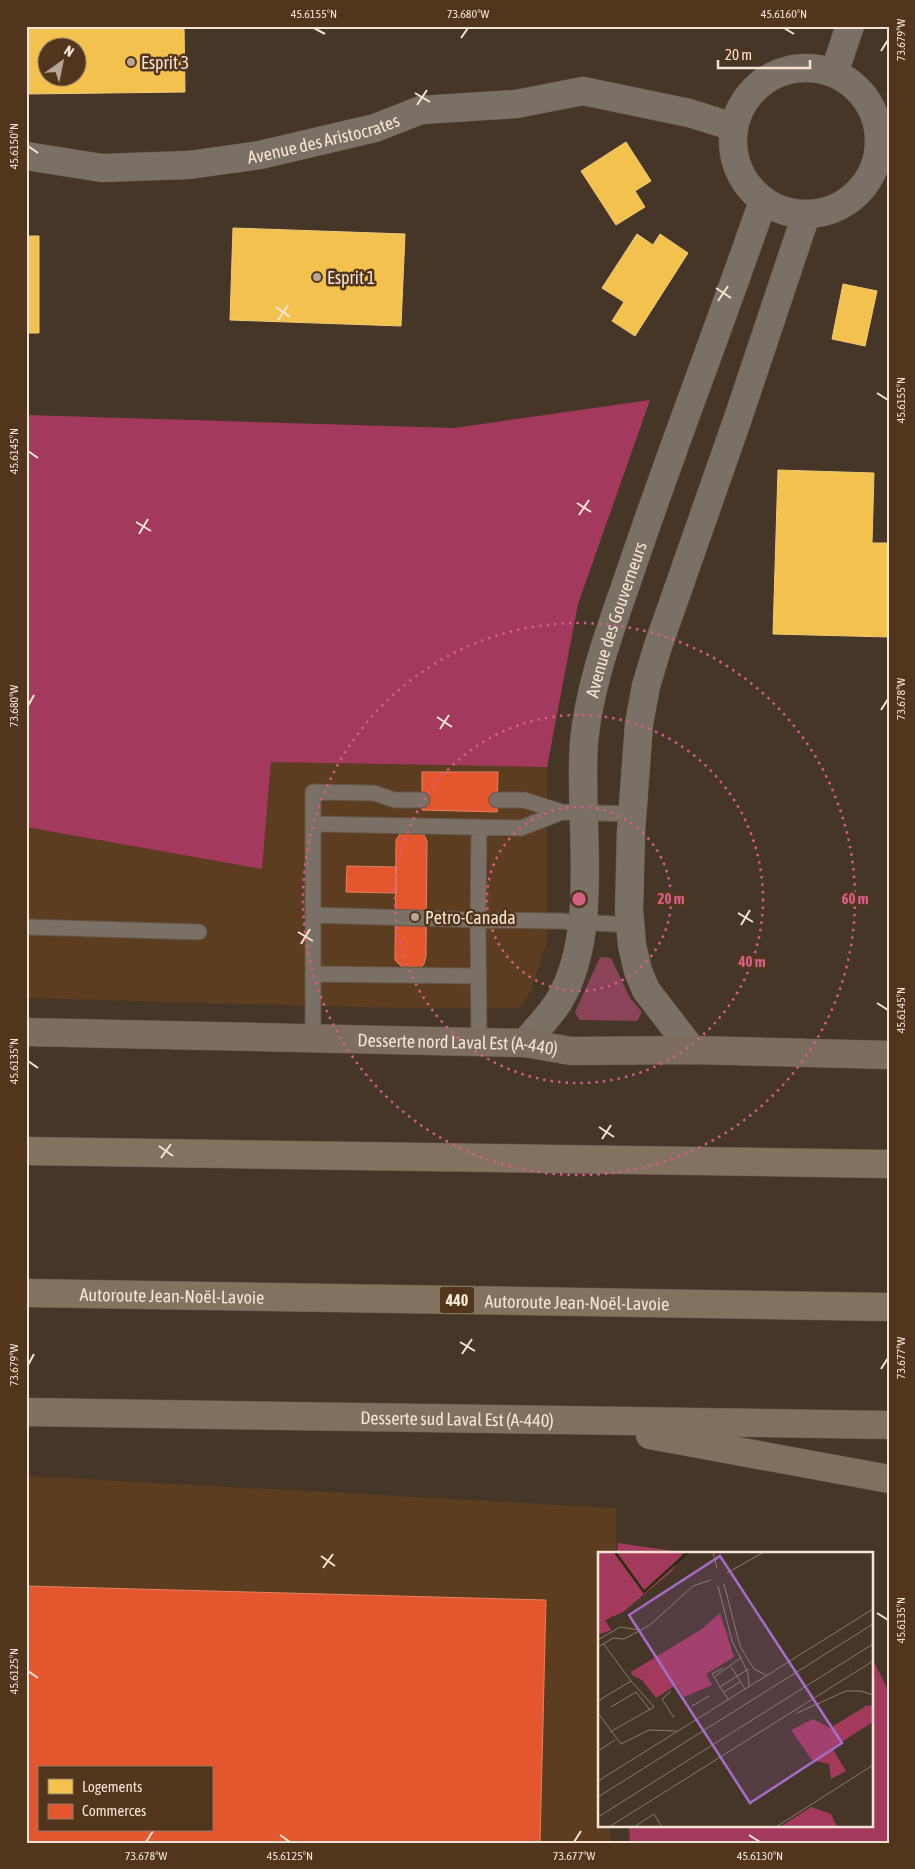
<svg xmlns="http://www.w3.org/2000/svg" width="915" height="1869" font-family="'Asap Condensed',sans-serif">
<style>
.built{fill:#5c3d20;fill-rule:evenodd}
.green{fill:#8a4358}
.forest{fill:#a33a5e}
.homes{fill:#f2c14e;stroke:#f3cb76;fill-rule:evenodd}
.shops{fill:#e4572e;stroke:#e98160;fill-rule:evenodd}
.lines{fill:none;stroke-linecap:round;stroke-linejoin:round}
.service-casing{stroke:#625548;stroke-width:17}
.minor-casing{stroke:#625548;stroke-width:29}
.tertiary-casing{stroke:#625548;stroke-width:29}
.primary-casing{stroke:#625548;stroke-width:29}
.trunk-casing{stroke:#625548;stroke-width:29}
.motorway-casing{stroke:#625548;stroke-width:29}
.service{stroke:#7b7065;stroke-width:15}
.minor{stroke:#7b7065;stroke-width:28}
.tertiary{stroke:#7b7065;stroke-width:28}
.primary{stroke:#7c6d5f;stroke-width:28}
.trunk{stroke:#807060;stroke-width:28}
.motorway{stroke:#837260;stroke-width:28}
.ticks{fill:none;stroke:#f5e3d4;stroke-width:2}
.ring{fill:none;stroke:#d45f85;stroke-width:2.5;stroke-dasharray:2.5 5}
.poi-dot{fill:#b7a698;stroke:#51351c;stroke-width:2}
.labels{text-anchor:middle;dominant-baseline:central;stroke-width:5;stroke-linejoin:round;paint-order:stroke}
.shield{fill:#51351c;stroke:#c4af9d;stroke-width:1}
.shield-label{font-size:16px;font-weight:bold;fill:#f5e3d4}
.poi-label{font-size:18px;fill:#f5e3d4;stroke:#51351c;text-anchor:start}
.street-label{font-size:18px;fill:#f5e3d4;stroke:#51351c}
.inset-river{fill:none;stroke:#272e07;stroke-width:2.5}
.inset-road{fill:none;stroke:#8b7b6d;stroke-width:1}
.view{fill:#a66cc6;fill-opacity:0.15;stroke:#a66cc6;stroke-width:2.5}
.inset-edge{fill:none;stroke:#f5e3d4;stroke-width:2.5}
.centre{fill:#d45f85;stroke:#51351c;stroke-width:2.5}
.ring-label{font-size:15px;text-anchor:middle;font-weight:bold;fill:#d45f85;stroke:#51351c;stroke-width:5;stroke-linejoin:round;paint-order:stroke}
.neatline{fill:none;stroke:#f5e3d4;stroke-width:2}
.ticks-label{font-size:12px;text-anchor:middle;fill:#f5e3d4}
</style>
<rect width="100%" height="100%" fill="#453628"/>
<path class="built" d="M271 762 547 767V943L530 993 519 1008H397L26 998V827L262 869Z
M26 1476 616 1508V1553H599V1825H610V1843H26ZM39 1768H211V1830H39Z"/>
<path class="green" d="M600 957 611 958 630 998 642 1012 637 1021 579 1020 575 1012Z"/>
<path class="forest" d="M650 400 578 604 547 767 271 762 262 869 26 827V415L454 428Z
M618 1543 687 1553H617Z
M871 1656 889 1692V1843H630L629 1825H871Z"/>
<path class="homes" d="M26 26H184L185 92 26 94ZM48 48H78V78H48Z
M626 142 651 181 635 191 645 207 616 225 581 171Z
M233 228 405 234 401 326 230 320Z
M637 234 653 245 660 234 688 253 635 336 612 321 624 302 602 288Z
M26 236H39V333H26Z
M843 284 877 291 865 346 832 339Z
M778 470 874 473 872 543H889V637L773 634Z"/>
<path class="shops" d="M422 772H498L497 812 422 810Z
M402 831H419L424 835 427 841 426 956 424 964 419 969H404L395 960 396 840Z
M347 866 396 867V893L346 892Z
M26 1586 546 1600 540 1843H26ZM39 1768H211V1830H39Z"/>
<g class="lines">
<g class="service-casing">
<path id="service" d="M497 800H524L562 812
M313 824V792L374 793 395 800H422
M313 915V824L521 828 562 812 633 814
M28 927 199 932
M313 974 479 976
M313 1038V915L478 920 479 827
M479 1042 478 920 560 921 631 925"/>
</g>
<g class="minor-casing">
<path id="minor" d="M879 152 889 153"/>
</g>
<g class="tertiary-casing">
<g id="tertiary">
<circle cx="806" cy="141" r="73"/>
<path d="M834 73 850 26"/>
<path id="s1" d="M26 156 102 168 189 165 260 155 375 128 421 110 516 104 583 91 689 113 734 127"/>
<path id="s2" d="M525 1043C536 1029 550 1016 559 1001 601 931 578 821 584 742 590 678 615 618 635 558 676 438 722 320 763 201"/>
<path d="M692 1050 646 990 638 971 632 945 629 910 631 832 639 724 646 686 658 646 737 421 806 215"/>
</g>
</g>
<g class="primary-casing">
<g id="primary">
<path id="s3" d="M26 1032 525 1043 571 1051 692 1050 889 1055"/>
</g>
</g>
<g class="trunk-casing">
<g id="trunk">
<path id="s4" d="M26 1412 889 1425"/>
<path d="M650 1435 889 1479"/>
</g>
</g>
<g class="motorway-casing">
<g id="motorway">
<path d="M26 1151 889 1164"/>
<path id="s5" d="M26 1293 889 1307"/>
</g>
</g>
<use href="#service" class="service"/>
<use href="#minor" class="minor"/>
<use href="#tertiary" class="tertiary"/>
<use href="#primary" class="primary"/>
<use href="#trunk" class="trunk"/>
<use href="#motorway" class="motorway"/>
</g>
<path class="ticks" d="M314 28 325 34M784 28 794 34M461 38 468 28M881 51 888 40M415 93 430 102M417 105 427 90M28 146 38 153M716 288 731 298M718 301 728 286M276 307 290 317M278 320 288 305M877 393 888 400M28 451 38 458M577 503 591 512M579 515 589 500M136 522 151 531M139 534 148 519M28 706 34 695M881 710 888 699M437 717 452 727M440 729 449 715M738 913 753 922M741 925 750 910M298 932 313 941M301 944 310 929M877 1003 888 1010M28 1061 38 1068M599 1127 614 1137M602 1139 611 1125M159 1146 173 1156M161 1158 171 1144M460 1342 475 1351M462 1354 472 1339M28 1365 34 1354M881 1369 888 1358M321 1556 335 1566M323 1568 333 1554M877 1613 888 1620M28 1671 38 1678M280 1835 290 1842M749 1835 760 1842M146 1842 153 1831M574 1842 581 1831"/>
<g class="ring">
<circle cx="579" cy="899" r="92"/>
<circle cx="579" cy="899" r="184"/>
<circle cx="579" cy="899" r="276"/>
</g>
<g class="poi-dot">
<circle cx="131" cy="62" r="5"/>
<circle cx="317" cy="277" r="5"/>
<circle cx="415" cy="917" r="5"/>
</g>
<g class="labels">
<rect class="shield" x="439.5" y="1286.5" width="35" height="27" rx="4"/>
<g class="shield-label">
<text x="457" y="1300">440</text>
</g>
<g class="poi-label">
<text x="141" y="62">Esprit 3</text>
<text x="327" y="277">Esprit 1</text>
<text x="425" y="917">Petro-Canada</text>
</g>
<g class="street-label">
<text stroke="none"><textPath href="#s1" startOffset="301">Avenue des Aristocrates</textPath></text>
<text stroke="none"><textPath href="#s2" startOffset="444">Avenue des Gouverneurs</textPath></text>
<text stroke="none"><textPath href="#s3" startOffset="432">Desserte nord Laval Est (A-440)</textPath></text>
<text stroke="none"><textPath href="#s5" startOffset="146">Autoroute Jean-Noël-Lavoie</textPath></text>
<text stroke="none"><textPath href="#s5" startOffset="551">Autoroute Jean-Noël-Lavoie</textPath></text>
<text stroke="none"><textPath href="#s4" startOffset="431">Desserte sud Laval Est (A-440)</textPath></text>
</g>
</g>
<g transform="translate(598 1552)">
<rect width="275" height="275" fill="#453628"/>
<path d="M0 0H86L74 19 25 60 7 68 13 78 0 83ZM122 61 136 105 108 122 114 133 86 145 78 133 58 146 44 128 34 123 33 120 104 77ZM275 153V170L234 196 248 219 233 227 231 212 214 208 193 178 215 167 232 176 268 154ZM213 255 233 262 239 275H182Z" fill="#a33a5e"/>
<path class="inset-river" d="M17 0 46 40 90 0"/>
<path class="inset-road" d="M115 0 119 16M129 21 166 0M126 32 142 94 156 117 168 123M120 34 134 89 150 121 151 134M0 88 22 75 41 78M0 95 15 86 26 87 52 73 95 34 113 28M116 125 114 122 125 116M122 135 116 125 144 105M147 137 139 124 151 117M73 139 64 147 76 166M126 140 142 130M130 147 122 135 139 124 133 115M0 149 33 129 5 91M94 154 111 144M13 155 38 140 52 158M0 161 23 192 51 178 78 179M199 161 248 139H263L275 143M12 180 56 155 33 129M0 199 17 188M0 229 275 57M0 245 275 72M0 265 275 92M11 275 275 109M36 275 56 262 64 275M178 275 275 213"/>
<path class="view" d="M122 4 244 191 152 251 31 63Z"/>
<rect width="275" height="275" class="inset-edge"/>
</g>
<circle cx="579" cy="899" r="8" class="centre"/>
<g class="ring-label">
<text x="671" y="904">20 m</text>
<text x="855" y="904">60 m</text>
<text x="752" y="967">40 m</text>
</g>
<rect width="915" height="1869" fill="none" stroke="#51351c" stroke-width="55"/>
<rect x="38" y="1766" width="175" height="65" fill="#51351c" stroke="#937b66"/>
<rect x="48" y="1779" width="25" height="15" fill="#f2c14e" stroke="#937b66"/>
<text x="82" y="1792" font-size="15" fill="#f5e3d4">Logements</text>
<rect x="48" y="1804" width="25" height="15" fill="#e4572e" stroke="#937b66"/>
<text x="82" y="1816" font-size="15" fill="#f5e3d4">Commerces</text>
<g transform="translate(62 62) rotate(33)"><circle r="24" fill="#51351c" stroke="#937b66"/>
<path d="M0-4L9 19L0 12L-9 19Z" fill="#b7a698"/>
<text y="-8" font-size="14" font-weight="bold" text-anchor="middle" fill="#f5e3d4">N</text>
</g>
<path d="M718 60v8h92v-8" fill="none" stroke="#f5e3d4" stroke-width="2.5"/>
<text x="725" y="60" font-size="15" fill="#f5e3d4" stroke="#51351c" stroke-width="4" paint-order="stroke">20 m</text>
<rect x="28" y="28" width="860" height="1814" class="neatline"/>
<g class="ticks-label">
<text x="314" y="18">45.6155°N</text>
<text x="468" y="18">73.680°W</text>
<text x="784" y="18">45.6160°N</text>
<text transform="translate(901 40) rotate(-90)" y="4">73.679°W</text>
<text transform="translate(14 146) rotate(-90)" y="4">45.6150°N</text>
<text transform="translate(901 400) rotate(-90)" y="4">45.6155°N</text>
<text transform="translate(14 451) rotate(-90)" y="4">45.6145°N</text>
<text transform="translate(901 699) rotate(-90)" y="4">73.678°W</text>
<text transform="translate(14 706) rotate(-90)" y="4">73.680°W</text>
<text transform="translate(901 1010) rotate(-90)" y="4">45.6145°N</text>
<text transform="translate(14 1061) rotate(-90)" y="4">45.6135°N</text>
<text transform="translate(901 1358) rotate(-90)" y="4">73.677°W</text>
<text transform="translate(14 1365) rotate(-90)" y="4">73.679°W</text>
<text transform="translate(901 1620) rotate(-90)" y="4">45.6135°N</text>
<text transform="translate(14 1671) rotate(-90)" y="4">45.6125°N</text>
<text x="146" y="1860">73.678°W</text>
<text x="290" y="1860">45.6125°N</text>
<text x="574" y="1860">73.677°W</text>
<text x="760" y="1860">45.6130°N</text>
</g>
</svg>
